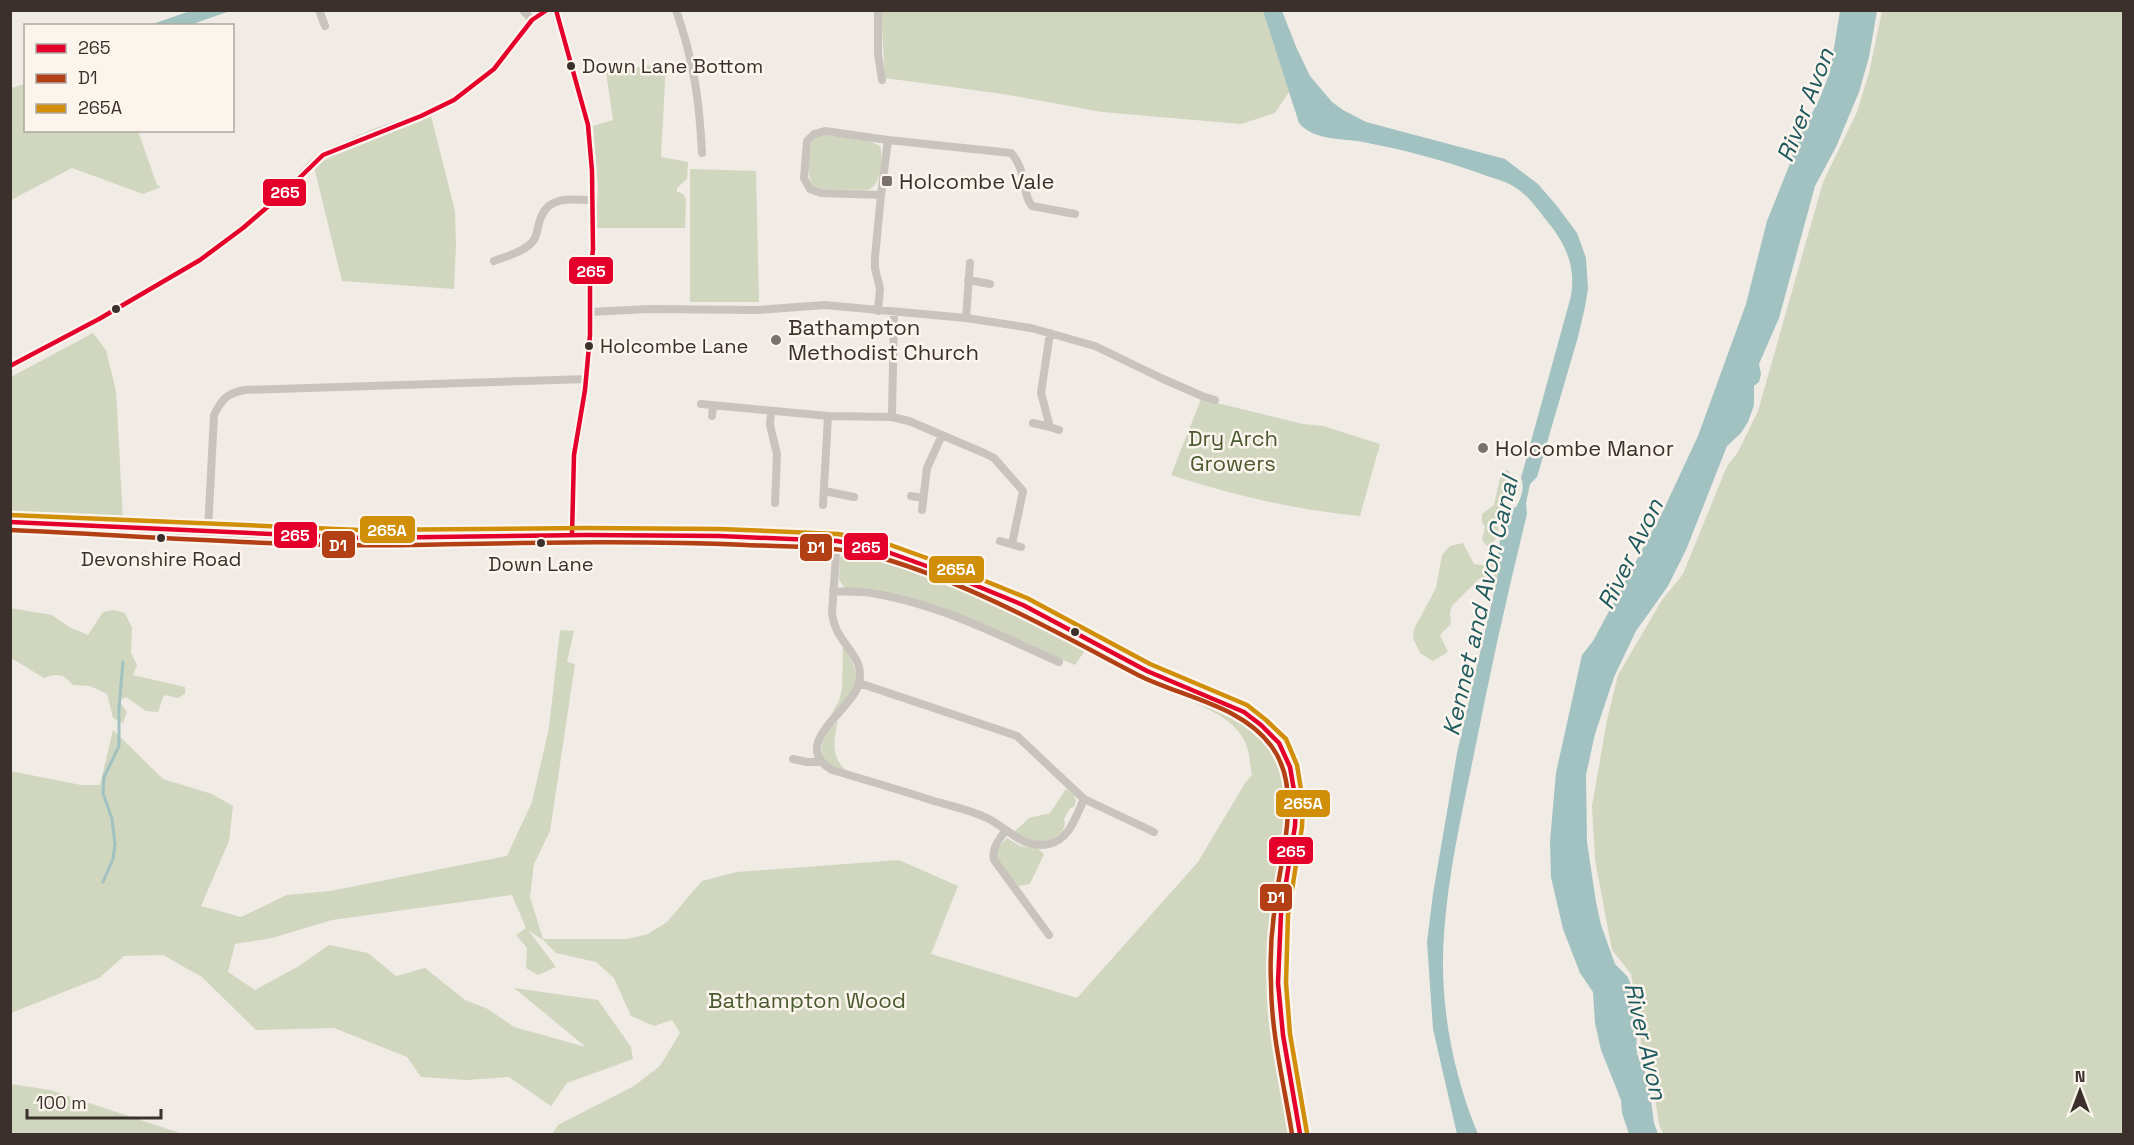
<svg xmlns="http://www.w3.org/2000/svg" width="2134" height="1145" font-family="'Space Grotesk',sans-serif">
<style>
.green{fill:#d1d6bf}
.water{fill:#a1c2c1}
.lines{fill:none;stroke-linecap:round;stroke-linejoin:round}
.stream{stroke:#a1c2c1;stroke-width:3}
.minor{stroke:#c9c3be;stroke-width:8}
.trunk{stroke:#b4aea8;stroke-width:14}
.bus-1-casing{stroke:#fbf5ee;stroke-width:9}
.bus-2-casing{stroke:#fbf5ee;stroke-width:9}
.bus-3-casing{stroke:#fbf5ee;stroke-width:9}
.bus-1{stroke:#e4002b;stroke-width:4.5}
.bus-2{stroke:#b34014;stroke-width:4.5}
.bus-3{stroke:#d18e09;stroke-width:4.5}
.bus-dot{fill:#3b302b;stroke:#fbf5ee;stroke-width:2}
.poi-dot{fill:#7a716c;stroke:#fbf5ee;stroke-width:2}
.labels{text-anchor:middle;dominant-baseline:central;stroke-width:5;stroke-linejoin:round;paint-order:stroke}
.bus-label{font-size:20px;fill:#3b302b;stroke:#fbf5ee;text-anchor:start}
.poi-label{font-size:22px;fill:#3b302b;stroke:#fbf5ee;text-anchor:start}
.park-label{font-size:22px;fill:#4a5a2e;stroke:#fbf5ee}
.water-label{font-size:24px;font-style:italic;fill:#1f5a5e;stroke:#fbf5ee}
.line-badge{stroke:#fbf5ee;stroke-width:2}
.badge-label{font-size:16px;text-anchor:middle;font-weight:bold;fill:#fff}
</style>
<rect width="100%" height="100%" fill="#f0ebe5"/>
<path class="green" d="M881 11H1263L1289 92 1275 113 1241 124 1102 112 1003 94 885 78Z
M1882 11H2123V1134H1663L1659 1124 1651 1073 1641 1053 1640 1024 1631 974 1612 950 1595 860 1592 806 1607 720 1618 675 1662 600 1683 574 1727 466 1738 452 1758 411 1823 182 1857 112 1869 73Z
M666 63 661 157 688 162 687 179 677 188V192L682 193 686 199 685 228H596L598 187 593 126 613 120 606 72Z
M25 84 26 130 138 131 157 185 161 187 143 194 72 168 11 200V88Z
M431 116 455 211 456 244 454 289 342 281 314 167C350 142 392 132 431 116Z
M825 135 870 141 880 146C884 159 881 185 868 190L822 189 813 186C806 173 807 148 815 136Z
M690 169 756 171 759 302H690Z
M93 333 106 350 116 391 123 519 11 513V377Z
M1201 399 1303 424 1323 426 1380 444 1360 516C1296 510 1232 495 1171 475Z
M1506 470 1509 471C1512 480 1507 486 1508 495L1503 500C1504 507 1504 514 1497 518 1500 529 1499 542 1487 546L1482 540 1485 527 1482 522V514L1494 505 1500 478Z
M1463 543 1474 564C1485 566 1492 566 1499 557L1500 566 1496 584 1487 577 1480 578 1452 606 1450 612 1451 624 1440 635 1448 652 1433 661 1420 653 1413 638 1414 629 1436 588 1442 555 1450 546Z
M853 550 878 556 959 584 1034 615 1088 646 1075 665 951 612 845 588 839 580 840 558 844 552Z
M10 608 52 615 69 627 88 635 103 612 113 610 125 613 132 628 131 653 137 665 133 675 185 687V694L178 698 164 695 158 712 146 711 126 697 119 701 127 712 123 723 113 718 107 694 90 686 73 685C63 674 58 673 44 678L11 658Z
M560 630 574 631 567 662 575 664 550 831 534 864 530 897 543 939H628L648 934 667 922 702 881 737 872 899 860 958 886 931 954 1077 998 1198 862 1245 783 1252 775C1250 766 1250 756 1247 747 1240 724 1215 712 1195 703V700C1220 709 1248 718 1267 738 1313 790 1264 903 1268 968 1269 986 1273 1005 1276 1022 1282 1060 1288 1097 1294 1134H552L558 1125 634 1086 660 1066 680 1033 672 1020 654 1026 631 1016 614 978 596 962 556 953 543 940 528 930 556 967 538 975 526 968 527 948 516 935 526 928 512 895 332 920 272 938 235 944 228 972 255 990 299 966 329 945 368 953 396 976 425 968 465 1000 488 1009 514 1027 586 1047 514 988 598 1000 631 1047 633 1059 567 1083 551 1106 509 1077 467 1080 421 1077 407 1057 334 1028 256 1030 202 977 163 955 124 956 99 978 11 1013 10 771 81 785H100L113 730 163 779 212 794 233 806 229 841 201 906 241 917 287 895 330 891 507 856 532 802 549 728Z
M843 646C866 682 858 688 830 716L839 701 842 689Z
M838 721C833 740 831 760 849 773 815 764 814 744 838 721Z
M1066 789 1074 795 1076 801 1074 807 1070 808 1064 819C1069 834 1046 844 1033 841 1027 839 1020 835 1014 832L1029 818 1050 813Z
M1007 838 1020 846 1037 848 1044 854 1030 884 1018 886 997 859V849Z
M11 1084 50 1090 183 1134H11Z"/>
<path class="water" d="M190 11H230L190 25H150Z
M1263 11H1282L1297 49 1310 76 1332 102 1343 110 1366 122 1505 159 1538 184 1557 206 1577 233 1586 258 1588 289 1585 307 1578 337 1537 477 1530 484 1526 503 1527 514C1507 595 1489 677 1473 759 1461 817 1448 875 1444 934 1439 1001 1452 1072 1478 1134H1457L1433 1029 1427 942 1433 894 1457 753 1500 566 1498 548 1510 509 1516 507C1521 499 1525 487 1521 478L1571 296C1576 267 1566 244 1547 221 1538 210 1529 196 1516 188 1508 182 1496 179 1487 176 1447 161 1405 150 1363 142 1342 138 1314 141 1299 123Z
M1840 11H1877L1869 57 1859 92 1836 147 1815 186 1779 318 1759 364 1761 374 1759 382 1754 386V405L1748 422 1741 433 1727 446 1686 550 1668 586 1636 631 1614 677 1595 734 1586 775 1587 842 1596 902 1601 925 1615 964 1627 976 1630 982 1631 1000 1636 1024 1637 1054 1648 1079 1654 1123 1658 1134H1629L1622 1113 1621 1100 1601 1050 1595 1023 1593 992 1580 973 1563 929 1551 877 1550 841 1556 773 1582 655 1593 641 1663 511 1698 436 1746 304 1767 221 1789 166 1799 137 1819 100 1830 72Z"/>
<g class="lines">
<path class="stream" d="M103 882 113 859 115 844 112 819 103 793 104 777 119 746V708L123 662"/>
<path class="minor" d="M319 10 325 26
M523 10 532 20
M556 10 588 125 592 171 593 249 590 279V335L585 390 574 455 572 535
M676 10C694 62 699 98 702 153
M878 10V54L882 80
M825 131 888 140 881 195 821 193 810 189 804 178 807 141 814 134Z
M888 140 1011 153C1027 170 1022 195 1032 206L1075 214
M494 261C507 256 528 251 535 238 538 231 538 222 542 215 551 195 574 200 592 200
M968 280 990 284
M878 311 880 289 875 268V257L881 195
M590 312 650 309 757 310 825 305 966 318 1031 328 1095 346 1161 378 1202 396 1215 400
M966 318 970 263
M1050 333 1041 393 1050 427 1059 430
M10 366 99 319 200 260 243 228 286 191 312 164 323 155 377 132 421 116 454 100 494 69 532 20 548 10
M701 404 828 416 892 417 894 312
M771 411 770 425 777 454 775 503
M712 416 713 405
M892 417 909 421 984 453 994 458 1023 491 1012 544
M1033 423 1050 427
M824 491 854 497
M911 496 923 498
M823 505 828 416
M922 510 927 468 942 435
M208 530 214 415C222 399 226 394 244 390L586 379
M837 541 832 613C833 620 835 628 839 634 849 652 864 661 859 683 853 710 788 744 832 770 866 780 900 790 934 801 951 806 971 810 987 818 1008 828 1023 850 1049 844 1070 839 1076 816 1084 799L1017 736 859 683
M1000 541 1021 547
M833 591C846 592 859 591 871 593 937 603 998 635 1059 662
M793 759 807 762H821
M1084 799 1154 832
M1005 831C999 840 991 849 994 860L1049 935"/>
<path class="trunk" d="M10 522 360 538 586 535 720 536 837 541 882 550 943 572 1023 605 1147 671 1226 703 1244 712 1261 725 1279 743 1290 767 1296 802 1295 826 1281 914 1278 983 1283 1035 1300 1134"/>
<g class="bus-1-casing">
<path id="bus-1" d="M556 10 588 125 592 171 593 249 590 279V335L585 390 574 455 572 535
M10 366 99 319 200 260 243 228 286 191 323 155 421 116 454 100 494 69 532 20 547 10
M10 522 360 538 586 535 720 536 837 541 882 550 943 572 1023 605 1147 671 1244 712 1261 725 1279 743 1290 767 1296 802 1295 826 1281 914 1278 983 1283 1035 1300 1134"/>
</g>
<g class="bus-2-casing">
<path id="bus-2" d="M10 530C144 536 278 547 412 545 523 543 635 540 746 545 791 547 838 545 882 558 973 585 1054 631 1138 675 1181 697 1242 705 1272 747 1305 792 1278 864 1274 914 1271 936 1270 960 1271 982 1271 1033 1284 1084 1292 1134"/>
</g>
<g class="bus-3-casing">
<path id="bus-3" d="M10 515 360 530 586 528 720 529 838 534 885 543 946 565 1027 598 1150 664 1247 705 1266 720 1286 739 1297 765 1303 802 1302 827 1288 915 1286 983 1290 1034 1307 1133"/>
</g>
<use href="#bus-1" class="bus-1"/>
<use href="#bus-2" class="bus-2"/>
<use href="#bus-3" class="bus-3"/>
</g>
<g class="bus-dot">
<circle cx="571" cy="66" r="5"/>
<circle cx="116" cy="309" r="5"/>
<circle cx="589" cy="346" r="5"/>
<circle cx="161" cy="538" r="5"/>
<circle cx="541" cy="543" r="5"/>
<circle cx="1075" cy="632" r="5"/>
</g>
<g class="poi-dot">
<rect x="881" y="175" width="12" height="12" rx="3"/>
<circle cx="776" cy="340" r="6"/>
<circle cx="1483" cy="448" r="6"/>
</g>
<g class="labels">
<g class="bus-label">
<text x="582" y="66">Down Lane Bottom</text>
<text x="600" y="346">Holcombe Lane</text>
<text x="161" y="559" text-anchor="middle">Devonshire Road</text>
<text x="541" y="564" text-anchor="middle">Down Lane</text>
</g>
<g class="poi-label">
<text x="899" y="181">Holcombe Vale</text>
<text x="788" y="327">Bathampton<tspan x="788" dy="25">Methodist Church</tspan></text>
<text x="1495" y="448">Holcombe Manor</text>
</g>
<g class="park-label">
<text x="1233" y="438">Dry Arch<tspan x="1233" dy="25">Growers</tspan></text>
<text x="807" y="1000">Bathampton Wood</text>
</g>
<g class="water-label">
<text transform="translate(1805 105) rotate(-69)">River Avon</text>
<text transform="translate(1630 554) rotate(-64)">River Avon</text>
<text transform="translate(1480 606) rotate(-77)">Kennet and Avon Canal</text>
<text transform="translate(1646 1041) rotate(77)">River Avon</text>
</g>
</g>
<g class="line-badge">
<rect x="262" y="178" width="45" height="29" rx="6" fill="#e4002b"/>
<rect x="568" y="256" width="46" height="29" rx="6" fill="#e4002b"/>
<rect x="359" y="515" width="57" height="29" rx="6" fill="#d18e09"/>
<rect x="273" y="521" width="45" height="28" rx="6" fill="#e4002b"/>
<rect x="321" y="530" width="35" height="29" rx="6" fill="#b34014"/>
<rect x="843" y="532" width="46" height="29" rx="6" fill="#e4002b"/>
<rect x="799" y="533" width="34" height="29" rx="6" fill="#b34014"/>
<rect x="928" y="555" width="57" height="29" rx="6" fill="#d18e09"/>
<rect x="1275" y="789" width="56" height="29" rx="6" fill="#d18e09"/>
<rect x="1268" y="836" width="46" height="29" rx="6" fill="#e4002b"/>
<rect x="1259" y="883" width="34" height="29" rx="6" fill="#b34014"/>
</g>
<g class="badge-label">
<text x="285" y="198">265</text>
<text x="591" y="277">265</text>
<text x="387" y="536">265A</text>
<text x="295" y="541">265</text>
<text x="338" y="551">D1</text>
<text x="866" y="553">265</text>
<text x="816" y="553">D1</text>
<text x="956" y="575">265A</text>
<text x="1303" y="809">265A</text>
<text x="1291" y="857">265</text>
<text x="1276" y="903">D1</text>
</g>
<rect width="2134" height="1145" fill="none" stroke="#3b302b" stroke-width="24"/>
<rect x="24" y="24" width="210" height="108" fill="#fbf5ee" stroke="#aea6a0" stroke-width="1.5"/>
<rect x="36" y="44" width="30" height="9" fill="#e4002b" stroke="#aea6a0" stroke-width="1.5"/>
<text x="78" y="54" font-size="18" fill="#3b302b">265</text>
<rect x="36" y="74" width="30" height="9" fill="#b34014" stroke="#aea6a0" stroke-width="1.5"/>
<text x="78" y="84" font-size="18" fill="#3b302b">D1</text>
<rect x="36" y="104" width="30" height="9" fill="#d18e09" stroke="#aea6a0" stroke-width="1.5"/>
<text x="78" y="114" font-size="18" fill="#3b302b">265A</text>
<g transform="translate(2080 1091)" stroke="#fbf5ee" stroke-width="4.5" paint-order="stroke">
<path d="M0-4.5L10 22L0 15L-10 22Z" fill="#3b302b"/>
<text y="-9" font-size="16" font-weight="bold" text-anchor="middle" fill="#3b302b">N</text>
</g>
<path d="M27 1109v9h134v-9" fill="none" stroke="#3b302b" stroke-width="3"/>
<text x="36" y="1109" font-size="18" fill="#3b302b" stroke="#fbf5ee" stroke-width="4.5" paint-order="stroke">100 m</text>
</svg>
